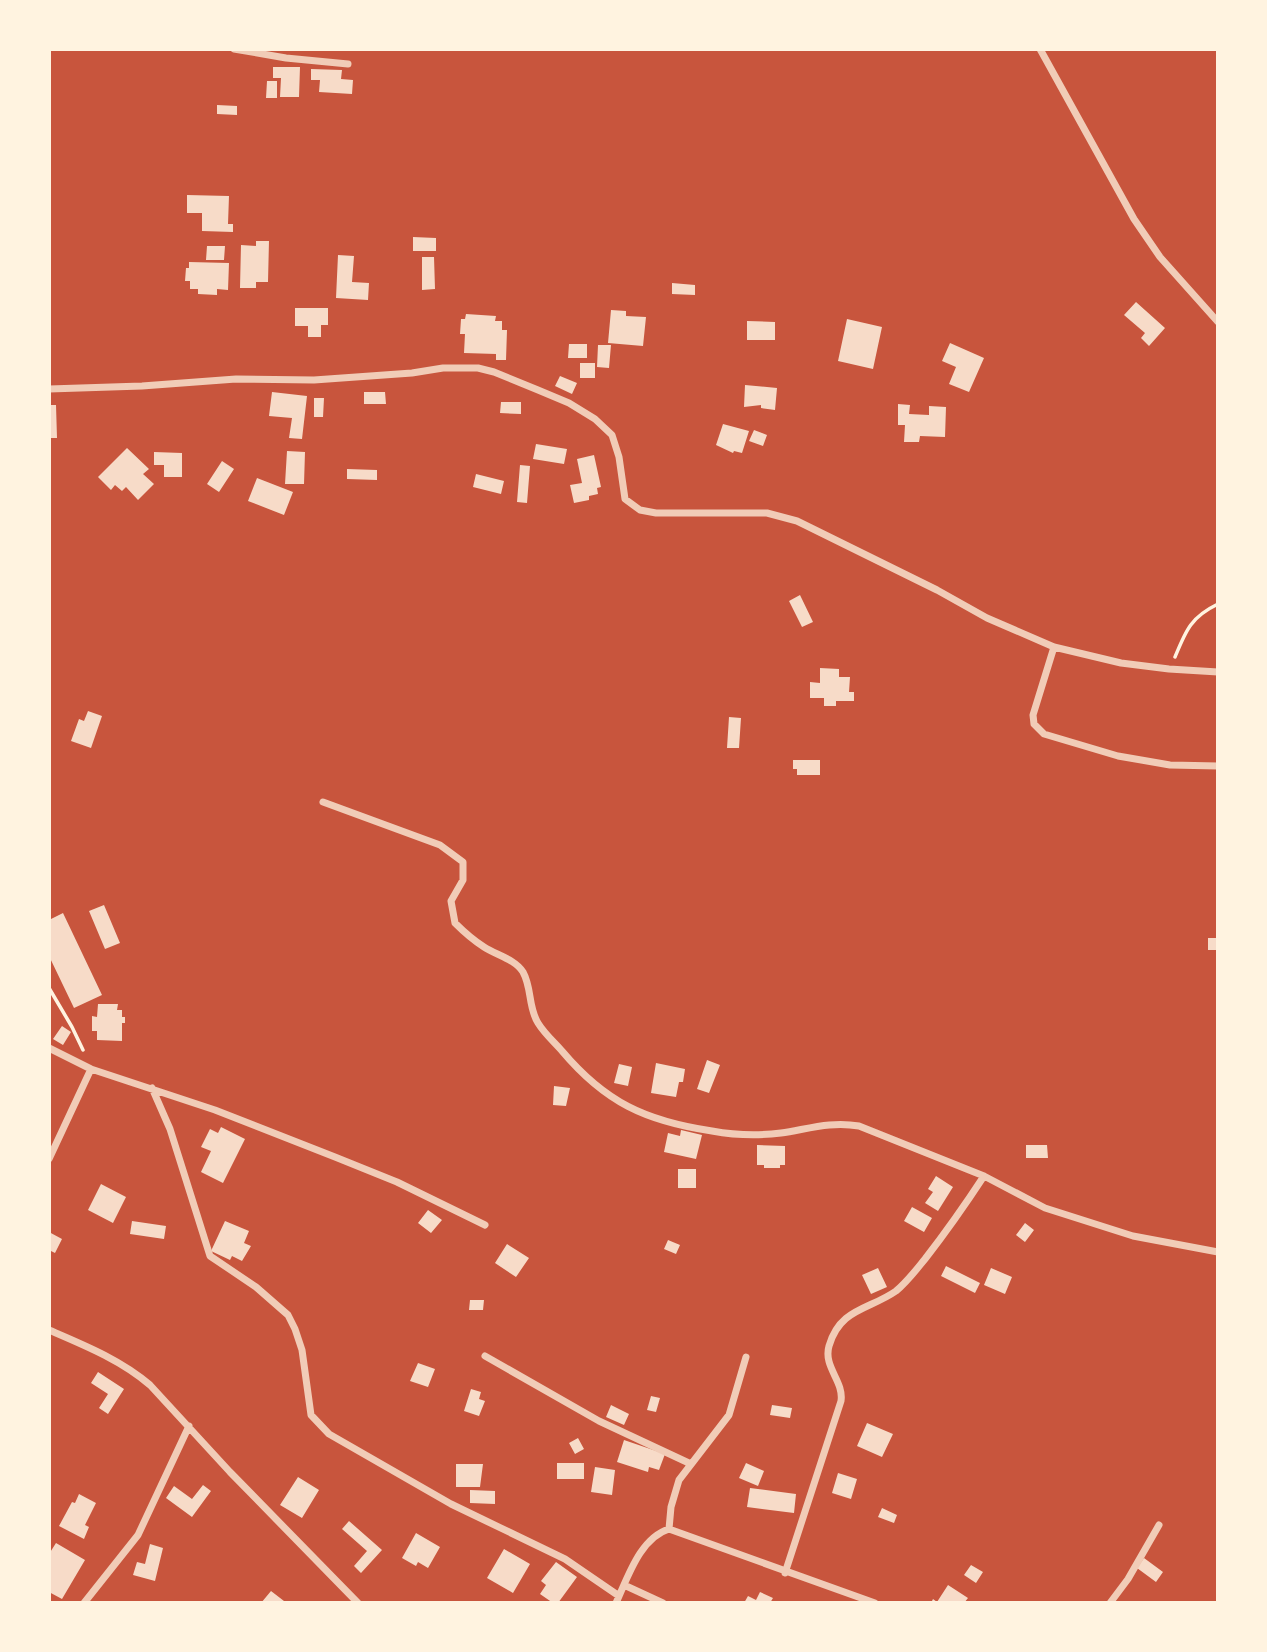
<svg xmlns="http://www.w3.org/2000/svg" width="1267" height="1652" font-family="Commissioner,sans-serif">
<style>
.building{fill:#f7dbc8}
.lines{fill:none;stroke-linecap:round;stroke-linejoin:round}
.path{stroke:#fff3e0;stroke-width:3.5}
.minor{stroke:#f1ccb7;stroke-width:7}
</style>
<rect width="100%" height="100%" fill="#c8553d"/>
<path class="building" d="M273 67H300L299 97H280L281 78H273Z
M311 69 342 70 341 79 353 80 352 94 319 92 320 80H311Z
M267 81H277V98H266Z
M217 105 237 106V115L217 114Z
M187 195 229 196 228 224H233V232L202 231V213H187Z
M413 237 436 238V251H413Z
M256 241H269L268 282H256V288H240L241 245 256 246Z
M207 246H225L224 260H206Z
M338 255 354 256 352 282 369 283 368 300 336 298Z
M422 257H434L435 289 422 290Z
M189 262 229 263 228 290 217 289V295L198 294V289H190V281H185L186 268H189Z
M672 283 695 285V295L672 294Z
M1136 302 1165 328 1149 346 1141 338 1145 333 1124 315Z
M295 308H328V325H321V337H308V326H295Z
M611 310 626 311V316L646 317 643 346 608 343Z
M466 314 496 316 495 321H502V330H507L506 360H496V354L464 353 465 334H460L461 319H465Z
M847 319 882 327 873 369 838 361Z
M747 321 775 322V340H747Z
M950 343 984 358 969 392 949 384 956 367 942 361Z
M569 344H587V358H568Z
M598 345H611L609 368 597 367Z
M580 363H595V378H580Z
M560 376 577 383 572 394 555 386Z
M745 385 777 388 775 410 761 408V405L744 407Z
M272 392 307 396 302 439 289 438 292 418 269 416Z
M364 392H385L386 404H364Z
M314 398H324L323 417H314Z
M501 402H521V414L500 413Z
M898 404 910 405 909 414 929 415V406L946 407 945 437 920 436 919 442H904L905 425H898Z
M49 405H56L57 438H49Z
M723 424 749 431 742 453 734 451 733 453 716 445Z
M754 430 767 435 763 446 749 441Z
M536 444 567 449 564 464 533 459Z
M127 448 149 469 143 474 154 484 138 500 126 487 122 491 115 485 111 490 98 477Z
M287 451 305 452 304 484H285Z
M154 452 182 453V477H164V465H154Z
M594 455 601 487 597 488 598 494 589 496V500L574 503 570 485 582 483 577 459Z
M222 461 234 469 219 492 207 484Z
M520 465 530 466 527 503 517 502Z
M347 469 377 470V480L347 479Z
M476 474 504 481 501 494 473 487Z
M257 478 293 492 284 515 248 501Z
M800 595 813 622 802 627 789 601Z
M820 668 839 669V677H850L849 692H854V701H836V706H824V698H810V682L820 683Z
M88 711 102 716 91 748 71 741 79 719 84 721Z
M729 717 741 718 739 748H727Z
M793 760H820V775H797V769H793Z
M104 905 120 943 105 949 89 911Z
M63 913 102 995 74 1008 49 956V920Z
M1208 938H1218V950H1208Z
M98 1004H118L117 1010H122V1017H125V1023H122V1041L97 1040V1031H92V1016L97 1017Z
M62 1026 71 1032 63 1045 53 1039Z
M707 1060 720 1065 709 1093 697 1089Z
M656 1063 685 1069 683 1082H679L676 1097 651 1093Z
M619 1064 632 1067 628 1086 614 1083Z
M554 1086 570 1088 566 1106 553 1105Z
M221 1127 245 1139 223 1183 201 1172 211 1151 201 1147 210 1129 218 1133Z
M681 1130 702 1135 696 1159 664 1152 668 1133 680 1136Z
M757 1145 785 1146V1165H780V1168H764V1165H757Z
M1026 1145H1047L1048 1158H1026Z
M678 1169H696V1188H678Z
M936 1176 953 1187 938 1211 925 1203 933 1192 928 1189Z
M101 1184 126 1197 113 1223 88 1210Z
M912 1207 932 1218 924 1232 904 1221Z
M428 1210 442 1220 431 1233 418 1223Z
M132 1221 166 1226 164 1239 130 1234Z
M225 1221 249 1231 244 1243 251 1246 242 1261 232 1256 230 1260 211 1251Z
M1025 1223 1034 1230 1025 1242 1016 1235Z
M49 1232 62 1239 55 1253 49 1250Z
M668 1240 680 1245 676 1254 664 1249Z
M507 1244 529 1258 516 1277 495 1263Z
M946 1266 980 1283 975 1293 941 1276Z
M878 1268 887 1287 871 1294 862 1275Z
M991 1268 1012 1277 1005 1294 984 1285Z
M470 1300H484L483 1310H469Z
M418 1363 435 1369 428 1387 410 1381Z
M98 1372 124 1389 108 1414 99 1408 108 1394 91 1383Z
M471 1389 481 1392 479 1399 485 1401 479 1416 464 1411Z
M651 1396 660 1398 656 1412 647 1410Z
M611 1405 629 1414 624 1425 606 1417Z
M772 1405 792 1408 790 1418 770 1415Z
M867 1423 893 1434 882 1457 857 1446Z
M578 1438 584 1449 575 1454 569 1443Z
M624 1440 665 1454 659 1470 649 1467 648 1472 617 1462Z
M557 1463H584V1479H557Z
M746 1463 764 1471 758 1486 739 1478Z
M456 1464H483L480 1487H456Z
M595 1467 615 1470 612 1495 591 1492Z
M838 1473 857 1479 851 1499 832 1493Z
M298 1477 319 1490 302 1518 280 1505Z
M203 1485 211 1491 192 1517 166 1498 174 1486 192 1499Z
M750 1488 796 1494 794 1513 747 1507Z
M470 1490 495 1491V1504L470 1503Z
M79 1494 96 1503 85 1525 89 1527 84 1539 59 1526 72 1502 75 1503Z
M882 1508 897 1515 894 1523 878 1517Z
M349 1521 382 1550 361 1573 354 1566 367 1551 342 1529Z
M416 1533 440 1547 428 1568 418 1562 416 1566 402 1558Z
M56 1543 85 1560 62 1599 49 1592V1554Z
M150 1544 163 1548 155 1581 133 1575 137 1562 145 1564Z
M504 1549 530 1564 513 1593 487 1578Z
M1144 1558 1163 1572 1156 1582 1137 1568Z
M556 1562 577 1577 558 1603H553L540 1594 546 1585 541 1581Z
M971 1565 983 1572 976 1583 964 1575Z
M948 1585 968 1598 964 1603H931L933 1599 937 1602Z
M271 1591 284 1601 282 1603H261Z
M760 1592 773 1598 770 1603H744L748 1596 756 1600Z"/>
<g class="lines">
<path class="path" d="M1175 657C1186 630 1191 617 1218 604
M49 988 72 1027 83 1050"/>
<path class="minor" d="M234 49 286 58 348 64
M1040 49 1134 219 1160 257 1218 322
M49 389 142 386 236 379 314 380 412 373 443 368H478L494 372 538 390 569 403 595 419 612 435 619 457 625 499 640 510 656 513H767L797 521 937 590 987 618 1054 647 1121 663 1169 669 1218 672
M1054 647 1033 715 1034 724 1044 734 1118 756 1170 765 1218 766
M323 802 440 845 463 862V880L451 901 455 923C464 932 473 940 484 947 496 955 515 959 523 972 532 988 528 1007 538 1023 544 1033 554 1042 562 1051 605 1102 645 1121 712 1131 734 1135 758 1136 781 1133 808 1129 831 1121 859 1126L984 1176 1045 1208 1133 1236 1218 1252
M49 1048 91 1069 215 1110 335 1157 397 1182 485 1225
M152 1088 170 1129 210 1256 256 1287 288 1315 295 1329 302 1350 311 1415 329 1434 451 1504 565 1559 619 1596
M49 1159 91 1069
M49 1330C84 1345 121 1360 150 1385L230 1472 358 1603
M485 1356 599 1421 691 1464
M669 1529 671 1507 679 1480 729 1415 746 1357
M785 1573 841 1401C844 1381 823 1367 829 1346 840 1308 869 1310 896 1291 907 1282 916 1270 925 1259 946 1232 965 1205 984 1176
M624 1585 663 1603
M84 1603 138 1535 189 1426
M616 1603C628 1577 640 1538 669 1529L875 1603
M1110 1603 1128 1579 1159 1525"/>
</g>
<rect width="1267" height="1652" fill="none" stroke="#fff3e0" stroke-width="102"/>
</svg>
